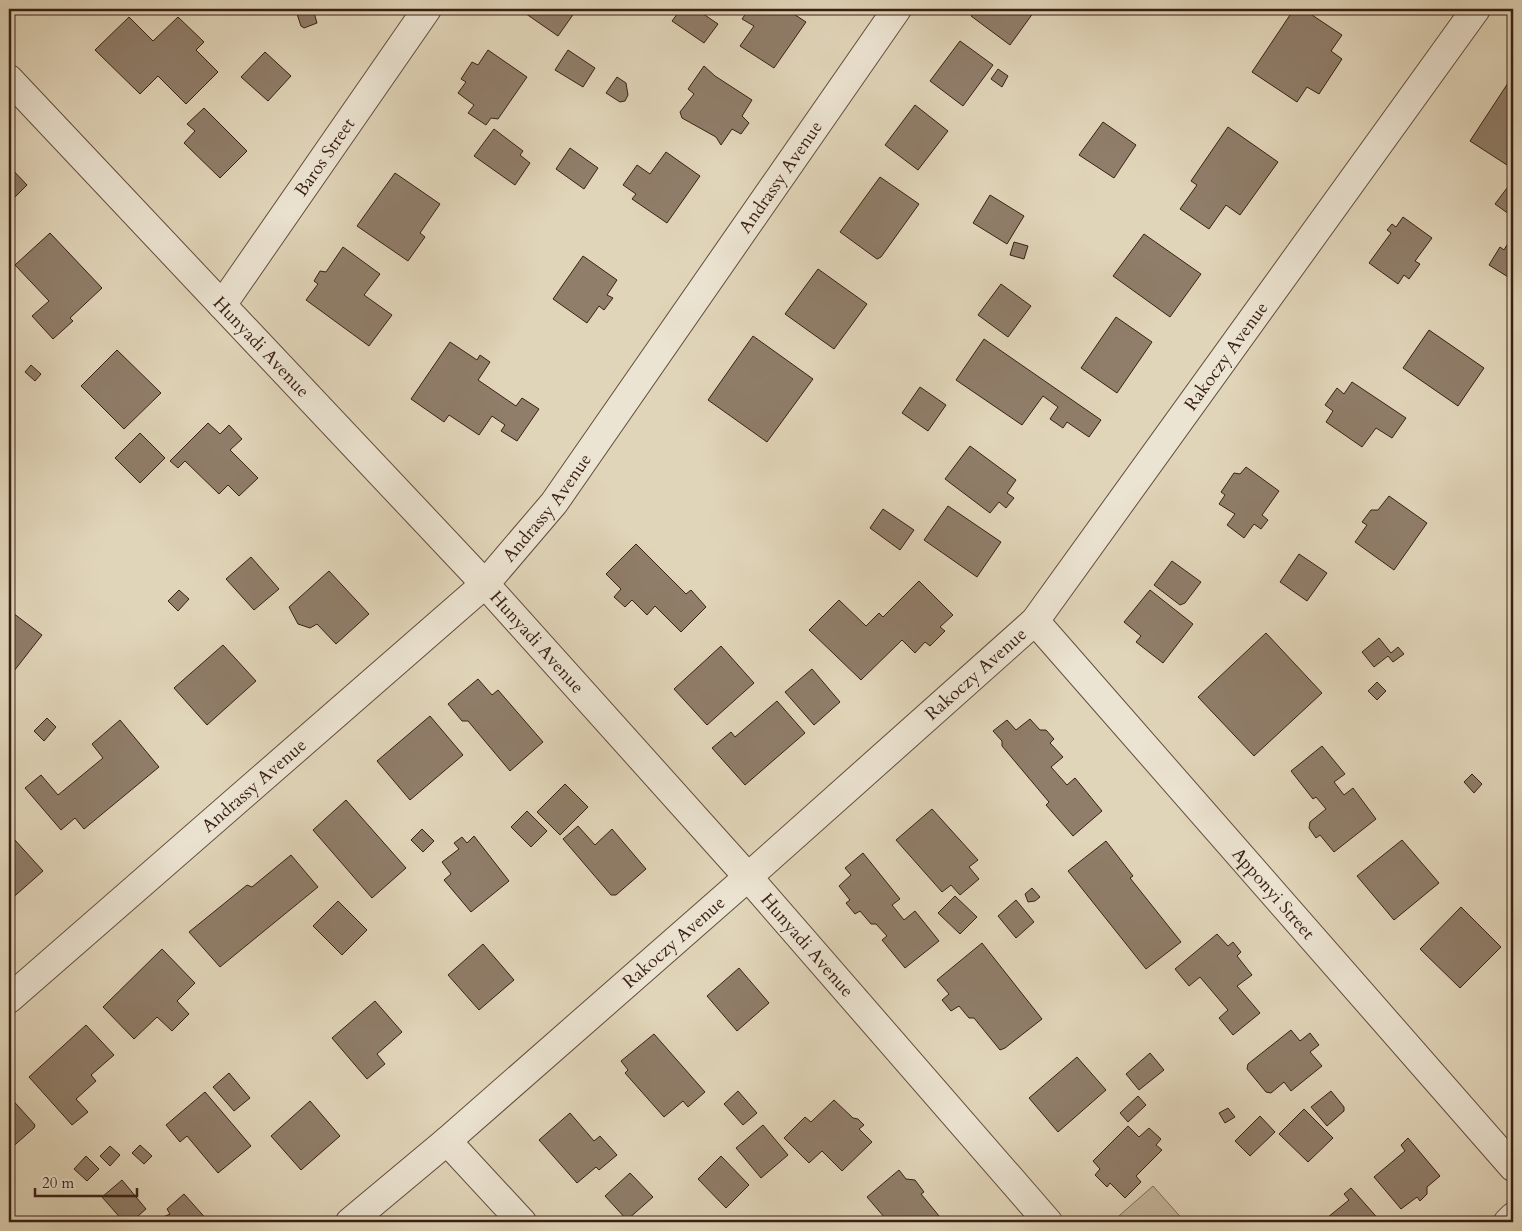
<svg xmlns="http://www.w3.org/2000/svg" width="1522" height="1231" font-family="Cardo,serif">
<style>
.green{fill:#c4b69d;stroke:#7e6b58}
.building{fill:#907e6a;stroke:#392014}
.lines{fill:none;stroke-linecap:round;stroke-linejoin:round}
.minor-casing{stroke:#634d3d;stroke-width:30}
.minor{stroke:#ece4d2;stroke-width:28}
.labels{text-anchor:middle;dominant-baseline:central;stroke-width:4.5;stroke-linejoin:round;paint-order:stroke}
.street-label{font-size:18px;fill:#392014;stroke:#ece4d2}
</style>
<rect width="100%" height="100%" fill="#e1d5b9"/>
<filter id="stains"><feTurbulence type="fractalNoise" baseFrequency=".004" numOctaves="4"/><feColorMatrix values="0 0 0 0 .2 0 0 0 0 .09 0 0 0 0 .02 0 0 0 .5 -.17"/></filter>
<radialGradient id="worn" r=".72"><stop offset=".6" stop-color="#630" stop-opacity="0"/><stop offset="1" stop-color="#630" stop-opacity=".3"/></radialGradient>
<path class="green" d="M1153 1186 1185 1222H1112Z"/>
<path class="building" d="M313 9 317 23 304 28 301 26 297 14Z
M519 9H577L558 36Z
M681 9H696L718 24 704 43 672 21Z
M749 9H786L806 22 774 68 740 46 754 26 742 19Z
M976 9H1036L1010 45 971 16Z
M1294 9H1303L1342 35 1331 51 1342 59 1319 94 1307 87 1297 102 1252 72Z
M129 17 153 41 178 17 204 42 196 50 218 72 186 104 158 76 140 94 95 50Z
M960 41 993 65 963 106 930 81Z
M488 50 527 77 498 119 491 118 486 125 468 113 474 105 458 93 466 82 461 79 472 62 478 65Z
M568 50 595 68 583 87 555 70Z
M265 52 291 76 268 101 241 77Z
M704 66 715 76 752 100 742 116 749 123 741 134 732 129 721 145 716 137 682 118 680 112 694 94 688 89Z
M998 69 1008 76 1002 87 991 79Z
M617 77 626 83 628 95 625 101 620 102 606 93Z
M1510 80 1513 82V156L1507 165 1470 141Z
M915 105 948 131 918 170 885 145Z
M204 108 247 151 220 178 184 143 195 131 187 124Z
M1103 122 1136 145 1114 178 1079 155Z
M1228 127 1278 162 1240 215 1226 205 1209 229 1180 209 1197 185 1191 181Z
M494 129 523 151 520 155 530 163 515 185 474 156Z
M570 148 598 168 584 189 556 169Z
M666 152 700 176 667 223 632 199 636 194 623 185 637 165 650 174Z
M9 166 27 185 9 203Z
M395 173 440 204 420 233 425 237 408 261 357 226Z
M880 177 919 204 881 257 877 259 840 232Z
M1513 180V217L1495 204Z
M990 195 1024 216 1007 244 973 223Z
M1403 217 1432 238 1415 261 1420 264 1409 279 1404 275 1398 284 1369 263 1391 233 1387 230 1392 224 1396 227Z
M50 233 102 288 70 318 73 321 53 339 32 316 49 301 15 265Z
M1144 234 1201 274 1170 317 1113 276Z
M1513 235V280L1489 265 1500 247 1504 250Z
M1014 242 1028 246 1024 259 1010 255Z
M343 247 380 274 364 295 392 315 369 346 306 300 318 284 314 281 320 271 326 272Z
M583 256 617 280 607 295 613 298 604 310 599 306 587 323 553 299Z
M818 269 867 304 834 349 785 314Z
M1001 284 1031 306 1008 337 978 315Z
M1116 317 1152 342 1117 393 1081 368Z
M1429 330 1484 368 1458 406 1403 368Z
M753 336 813 379 767 442 708 400Z
M984 339 1101 420 1089 437 1067 422 1063 428 1050 419 1058 407 1043 396 1022 425 956 380Z
M450 342 477 360 480 355 490 362 478 380 516 406 522 398 539 409 517 441 501 431 505 425 492 416 479 435 449 415 444 422 411 399Z
M117 350 161 393 124 429 81 386Z
M31 365 41 374 35 381 25 372Z
M1352 382 1406 418 1392 438 1376 428 1362 447 1326 422 1333 411 1325 405 1337 388 1344 394Z
M920 387 946 405 928 431 902 413Z
M208 423 220 434 229 425 242 439 230 450 258 478 239 496 228 485 219 494 185 461 178 468 170 461Z
M140 433 165 458 140 483 115 458Z
M970 446 1016 480 1007 493 1014 498 1006 508 999 502 990 513 945 479Z
M1246 467 1279 491 1262 515 1268 520 1261 529 1254 524 1244 538 1227 525 1235 514 1219 504 1225 495 1221 492 1234 473 1240 474Z
M1389 496 1427 523 1394 570 1355 542 1367 525 1362 522 1371 510H1378Z
M948 506 1001 542 977 577 924 540Z
M883 509 914 530 900 550 870 528Z
M636 544 686 594 691 590 706 607 681 632 655 606 647 615 632 600 625 607 614 597 621 589 606 574Z
M1299 554 1327 573 1307 601 1280 582Z
M251 557 279 589 254 610 226 579Z
M1172 561 1201 582 1185 603 1180 605 1154 585Z
M329 571 369 614 336 644 317 624 310 628 298 624 289 607Z
M919 581 953 615 940 627 945 631 930 646 925 642 915 653 902 640 861 680 809 630 839 600 866 626 879 613 883 617Z
M179 590 189 599 178 611 168 601Z
M1150 590 1193 624 1163 663 1136 642 1141 636 1124 622Z
M9 610 42 635 14 671 9 668Z
M1266 633 1322 693 1254 756 1198 697Z
M1379 638 1391 653 1398 647 1404 654 1393 662 1388 656 1374 667 1362 652Z
M223 645 256 681 207 725 174 688Z
M721 646 754 683 707 725 674 689Z
M812 669 840 702 814 725 785 692Z
M478 679 492 695 498 690 543 742 510 771 468 721H462L448 704Z
M1377 682 1386 691 1377 700 1368 691Z
M777 701 805 733 745 785 712 748 731 732 735 737Z
M430 716 463 755 410 800 377 761Z
M47 718 56 727 44 741 34 731Z
M1030 719 1040 730H1046L1054 739 1050 743 1063 757 1051 767 1067 785 1075 778 1102 811 1073 836 1046 805 1049 802 1002 746V741L993 731 1007 720 1016 730Z
M120 720 159 767 84 829 75 818 61 830 25 788 41 775 58 795 103 758 92 744Z
M1322 746 1345 774 1334 782 1344 795 1353 788 1376 819 1334 852 1320 835 1316 838 1309 828 1310 822 1326 809 1316 797 1313 799 1291 771Z
M1472 774 1482 784 1474 793 1464 782Z
M565 784 588 807 560 835 537 812Z
M346 800 406 868 372 898 313 830Z
M932 809 978 860 969 867 979 879 960 895 951 885 942 892 896 840Z
M527 811 547 831 531 847 511 827Z
M578 826 595 845 612 829 646 869 616 895H611L563 839Z
M422 829 434 841 423 852 411 840Z
M474 836 509 881 471 912 444 880 451 874 442 862 459 849 454 843 462 837 467 843Z
M14 839 43 871 9 901V844Z
M1402 840 1439 883 1394 920 1357 876Z
M1106 841 1133 876 1130 878 1181 942 1146 969 1068 871Z
M863 853 900 899 892 905 904 920 915 911 939 941 905 968 882 940 887 936 876 924H871L860 911 855 914 846 903 850 900 839 886 851 875 845 868Z
M291 855 318 887 220 967 189 932 247 885 252 887Z
M1032 888 1040 897 1035 901 1028 902 1025 894Z
M955 896 977 917 960 934 938 913Z
M1016 900 1034 922 1016 938 998 916Z
M338 901 367 930 342 955 313 926Z
M1461 907 1501 947 1460 988 1420 949Z
M1217 934 1228 946 1233 942 1241 952 1237 956 1252 975 1237 986 1260 1013 1233 1035 1219 1018 1228 1010 1200 977 1189 986 1175 969Z
M982 943 1042 1019 1005 1048 1000 1050 974 1018H969L959 1006 951 1011 942 1000 949 994 937 980Z
M483 944 514 980 479 1010 448 975Z
M162 949 195 983 177 1001 189 1014 172 1031 157 1017 134 1039 103 1007Z
M739 968 769 1003 737 1031 707 996Z
M375 1001 402 1032 377 1054 385 1064 367 1079 332 1038Z
M86 1025 114 1055 91 1075 96 1081 76 1099 88 1112 72 1125 29 1077Z
M1291 1030 1300 1041 1310 1033 1319 1045 1310 1052 1322 1066 1291 1091 1284 1082 1271 1093 1266 1092 1247 1069 1248 1064Z
M654 1034 705 1092 688 1107 683 1101 664 1117 625 1073 628 1070 621 1061Z
M1150 1053 1164 1070 1139 1090 1126 1074Z
M1077 1057 1106 1090 1058 1132 1029 1098Z
M229 1073 250 1098 234 1111 213 1087Z
M738 1091 757 1113 743 1125 724 1104Z
M1331 1091 1344 1107V1111L1327 1126 1311 1107Z
M205 1092 251 1146 218 1173 187 1136 180 1142 166 1125Z
M9 1096 35 1125 34 1128 9 1150Z
M1138 1096 1146 1105 1128 1122 1120 1113Z
M834 1100 853 1118 858 1119 864 1125 859 1129 872 1142 842 1171 822 1151 809 1163 784 1138 805 1117 811 1122Z
M310 1101 340 1136 301 1170 271 1136Z
M1228 1108 1235 1117 1225 1123 1219 1113Z
M1304 1109 1333 1138 1308 1162 1279 1134Z
M570 1113 594 1141 600 1136 617 1155 599 1170 596 1167 577 1183 539 1140Z
M1260 1116 1275 1132 1250 1156 1235 1141Z
M763 1125 788 1155 761 1178 736 1148Z
M1128 1126 1139 1137 1149 1128 1161 1139 1156 1145 1162 1150 1136 1176 1141 1182 1125 1198 1110 1183 1107 1187 1095 1175 1100 1169 1093 1161Z
M1408 1138 1440 1176 1427 1187V1194L1420 1201 1417 1197 1401 1209 1374 1177 1405 1151 1401 1145Z
M140 1145 152 1156 144 1164 132 1153Z
M110 1146 120 1155 110 1166 100 1156Z
M86 1156 99 1169 87 1181 74 1169Z
M721 1156 749 1185 726 1208 698 1179Z
M899 1170 906 1179 915 1180 924 1192 921 1194 944 1222H880L885 1218 867 1197Z
M630 1173 653 1197 627 1220 605 1196Z
M122 1180 146 1209 131 1222H124L102 1197Z
M1351 1188 1381 1222H1322L1349 1200 1344 1194Z
M184 1194 209 1222H157L161 1218 170 1214 167 1209Z"/>
<g class="lines">
<g class="minor-casing">
<g id="minor">
<path id="s1" d="M9 79 485 584 748 877 1048 1222"/>
<path id="s2" d="M222 305 427 9"/>
<path id="s3" d="M1035 621 1513 1167"/>
<path id="s4" d="M9 999 485 584 554 503 897 9"/>
<path d="M447 1141 522 1222"/>
<path id="s5" d="M350 1222 447 1141 748 877 1035 621 1476 9"/>
<path d="M1508 1222 1513 1217"/>
</g>
</g>
<use href="#minor" class="minor"/>
</g>
<g class="labels">
<g class="street-label">
<text stroke="none"><textPath href="#s2" startOffset="180">Baros Street</textPath></text>
<text stroke="none"><textPath href="#s4" startOffset="1135">Andrassy Avenue</textPath></text>
<text stroke="none"><textPath href="#s1" startOffset="368">Hunyadi Avenue</textPath></text>
<text stroke="none"><textPath href="#s5" startOffset="1238">Rakoczy Avenue</textPath></text>
<text stroke="none"><textPath href="#s4" startOffset="730">Andrassy Avenue</textPath></text>
<text stroke="none"><textPath href="#s1" startOffset="772">Hunyadi Avenue</textPath></text>
<text stroke="none"><textPath href="#s5" startOffset="832">Rakoczy Avenue</textPath></text>
<text stroke="none"><textPath href="#s4" startOffset="325">Andrassy Avenue</textPath></text>
<text stroke="none"><textPath href="#s3" startOffset="362">Apponyi Street</textPath></text>
<text stroke="none"><textPath href="#s5" startOffset="428">Rakoczy Avenue</textPath></text>
<text stroke="none"><textPath href="#s1" startOffset="1178">Hunyadi Avenue</textPath></text>
</g>
</g>
<rect width="1522" height="1231" fill="none" stroke="#e1d5b9" stroke-width="30"/>
<rect x="10" y="10" width="1502" height="1211" fill="none" stroke="#392014" stroke-width="2.5"/>
<rect x="15" y="15" width="1492" height="1201" fill="none" stroke="#392014"/>
<path d="M35 1188v8h102v-8" fill="none" stroke="#392014" stroke-width="2.5"/>
<text x="42" y="1188" font-size="15" fill="#392014" stroke="#ece4d2" stroke-width="4" paint-order="stroke">20 m</text>
<rect width="100%" height="100%" filter="url(#stains)"/>
<rect width="100%" height="100%" fill="url(#worn)"/>
</svg>
